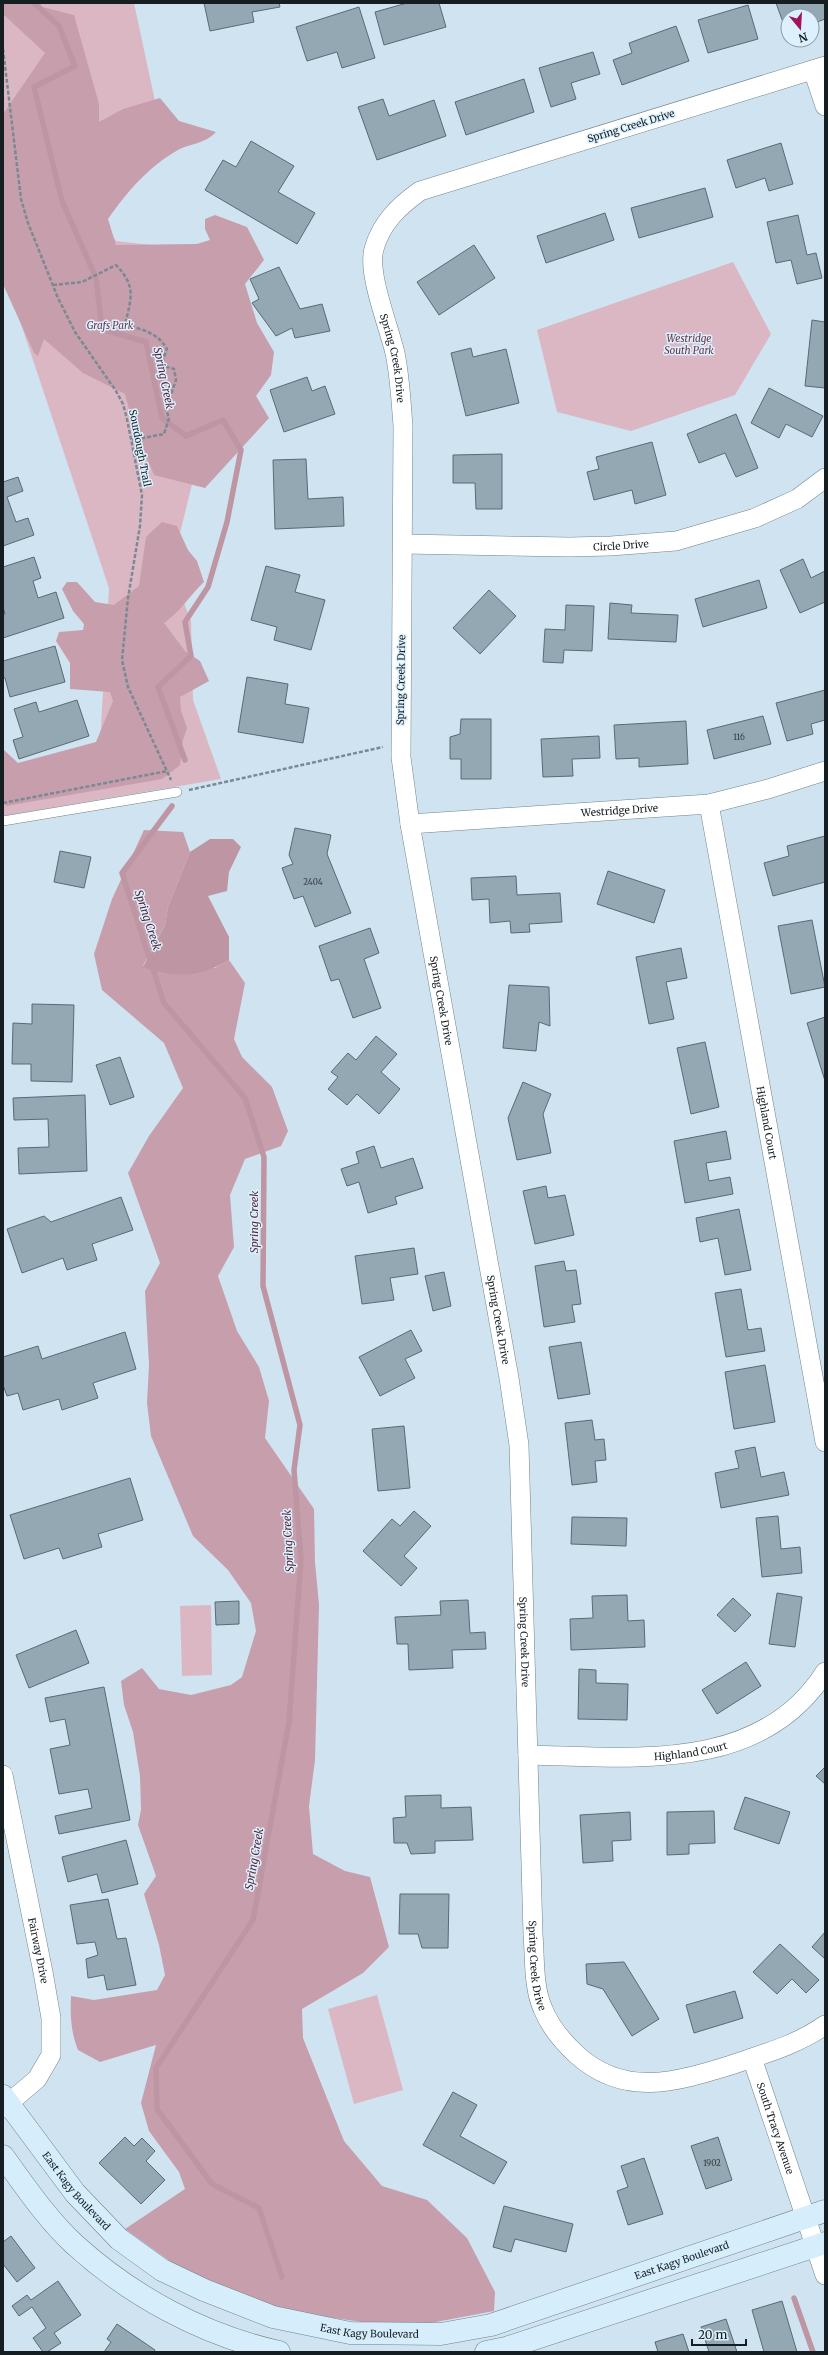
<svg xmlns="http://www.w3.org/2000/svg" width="828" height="2355" font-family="Merriweather,serif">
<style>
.green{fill:#dbb7c3}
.forest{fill:#c79eac}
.water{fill:#be95a3}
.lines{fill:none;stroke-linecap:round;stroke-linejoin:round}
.stream{stroke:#be95a3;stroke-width:5.5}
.building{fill:#93a8b3;stroke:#586a75}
.lane-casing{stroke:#70838e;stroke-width:10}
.street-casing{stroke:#70838e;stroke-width:20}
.secondary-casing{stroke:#70838e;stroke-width:23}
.path{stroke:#7a8992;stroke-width:2.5;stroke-dasharray:4 2;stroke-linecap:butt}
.lane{stroke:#fff;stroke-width:9}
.street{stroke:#fff;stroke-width:19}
.secondary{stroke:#d6eefb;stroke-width:22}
.labels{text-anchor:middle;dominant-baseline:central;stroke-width:3;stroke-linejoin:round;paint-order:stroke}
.number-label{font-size:8px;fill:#354046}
.street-label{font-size:10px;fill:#161e22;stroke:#dcf1fd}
.park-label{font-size:10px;font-style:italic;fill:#6b354b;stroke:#dcf1fd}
.water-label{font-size:11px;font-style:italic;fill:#562238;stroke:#dcf1fd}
</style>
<rect width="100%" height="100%" fill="#cfe4f0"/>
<path class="green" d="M3 3H134L165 148 128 182 102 220 116 241 195 250V472L171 570 191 621 193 700 221 779 3 816V771L100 745 109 588 6 279 3 278Z
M733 262 771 334 735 395 631 431 557 412 537 330Z
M211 1605 212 1675 182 1676 180 1606Z
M377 1995 403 2090 354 2104 328 2009Z"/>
<path class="forest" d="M3 3H40L42 7 74 15 99 104V122L123 109 160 98 179 121 216 132C205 144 191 143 178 150 148 167 127 192 108 219L116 245 197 244 210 240 205 229V219L215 215 247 227 264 260 245 284 257 323 274 352 271 375 256 396 269 418 205 488 154 475 133 424 125 394 83 373 44 339 38 356 34 353 3 284V114L45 53 3 14Z
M162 522 177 526 188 550 197 561 204 582C189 596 181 611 164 623L185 651 200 661 209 681 180 697 181 711 187 728 183 740 180 765 162 779 6 806 3 801 4 750 18 763 96 742 113 701 110 692 70 689V663L56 641 59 632 83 630 84 624 73 611 62 589 67 582H77L95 602 114 605 139 586 146 537Z
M144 830 183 832 190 852 168 907 165 925 143 966 215 968 229 960 245 983 234 1039 242 1057 272 1087 288 1131 281 1146 245 1159 230 1195 234 1247 218 1276 237 1331 259 1367 269 1401 265 1438 314 1509 315 1562 319 1605 315 1760 309 1806 313 1854 345 1871 370 1877 389 1947 363 1973 302 2009 303 2038 344 2141 382 2186 427 2200 467 2238 495 2292 494 2311 404 2328 278 2310 185 2272 125 2229 185 2189 179 2172 149 2131 141 2103 156 2045 100 2062 78 2050C71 2033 70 2015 71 1996L94 2000 157 1990 165 1975 159 1945 144 1894 156 1876 138 1825 141 1810 140 1776 133 1732 124 1705 121 1681 142 1668 159 1689 191 1695 231 1685 242 1677 256 1631 251 1603 228 1570 193 1536 151 1436 147 1403 149 1365 145 1291 160 1263 128 1173 149 1136 183 1088 164 1043 102 990 94 954 112 899Z"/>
<path class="water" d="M210 839H233L241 847 229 872 227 891 208 896 229 937V960C200 978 174 978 143 967L165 925 168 907 190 852Z"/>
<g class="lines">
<path class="stream" d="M34 3 59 26 75 66 34 87 62 201 96 278 102 329 146 342 162 418 186 436 223 420 241 450 227 522 208 587 185 622 191 656 158 687 185 760
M172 806 122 873 164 1003 245 1098 264 1157 263 1286 300 1425 294 1470 301 1560 289 1722 253 1920 156 2068 157 2109 212 2184 259 2208 282 2277
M794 2298 813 2352"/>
</g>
<path class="building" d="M204 3H279L280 7 252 12 254 22 210 31Z
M407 3H439L446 27 384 45 375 12Z
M776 3H825V19L812 24V16H788V24L784 25Z
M748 5 758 39 708 53 698 20Z
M359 7 375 58 342 68 337 52 307 61 296 27Z
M676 26 689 61 622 85 613 60 632 53 629 43Z
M593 52 600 74 571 83 576 99 551 107 539 68Z
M524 79 534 112 466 135 455 102Z
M383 99 389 116 434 100 446 136 377 160 358 107Z
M251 141 294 166 278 192 315 213 297 244 205 190 223 160 236 167Z
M781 143 793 184 769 191 765 178 736 188 727 160Z
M705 188 713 217 639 238 631 208Z
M605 213 614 240 546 263 537 236Z
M798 215 807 255 816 253 822 278 797 284 791 260 776 263 767 222Z
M474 245 495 278 439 315 417 282Z
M279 267 300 309 322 304 330 331 295 338 292 328 276 336 252 303 259 299 250 279Z
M812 320 825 322V388L805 386Z
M471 348 473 357 506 349 519 403 466 416 451 353Z
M307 377 312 391 325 386 335 414 284 432 270 390Z
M769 388 823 416 812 437 786 424 779 438 751 423Z
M736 414 758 468 736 477 725 453 699 463 687 434Z
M652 442 666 495 635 504 632 490 594 500 587 472 599 469 596 457Z
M502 454V509H476L475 483H453V455Z
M306 459 308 499 343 497 344 526 275 529 273 460Z
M18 477 23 491 7 497 16 522 28 518 34 535 3 546V482Z
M34 557 41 578 33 581 38 598 56 592 64 618 3 638V615L5 614 3 607V567Z
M803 559 811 578 825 571V602L800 613 780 570Z
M266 566 300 575 295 592 325 600 311 650 274 640 277 627 251 620Z
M759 580 767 608 703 627 695 599Z
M489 590 516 616 480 654 453 628Z
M610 603 632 605 631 613 678 615 676 642 608 639Z
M566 605 594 606 592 651 564 650 563 663 543 662 545 629 565 630Z
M55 646 65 682 10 697 5 678H3V661Z
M247 677 288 684 285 704 309 708 303 743 238 732Z
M825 690V720L811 724 813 734 787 741 776 703Z
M77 700 89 736 19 759 13 740 23 737 14 709 36 702 39 712Z
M763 716 771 744 714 759 707 730Z
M461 719H491V779H461V759H450V737L460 734Z
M686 721 688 764 639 767V758L616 759 614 725Z
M599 736 600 758 572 759 573 776 543 777 541 739Z
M295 828 331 835 327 854 351 913 315 927 303 896 294 899 282 868 293 864 289 855Z
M825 836V882L773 896 764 863 789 856 787 846Z
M60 851 91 857 84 888 54 882Z
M608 871 665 890 654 923 597 904Z
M516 876 517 895 560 893 562 922 529 924 530 932 511 933 510 921 490 923 489 899 472 900 471 878Z
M812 920 825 987 791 994 778 926Z
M370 928 379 953 364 959 381 1008 353 1018 339 979 331 981 319 946Z
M681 948 687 978 666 982 674 1019 649 1024 636 957Z
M509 985 549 987 550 1026 539 1022 536 1051 503 1048Z
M32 1004 74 1005 72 1082 31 1081V1064H12L13 1023 32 1024Z
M825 1017V1081L807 1023Z
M376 1036 397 1054 381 1072 400 1089 379 1114 357 1094 347 1105 328 1089 338 1077 331 1072 348 1053 356 1060Z
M705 1042 719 1107 691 1114 677 1048Z
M120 1057 134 1097 110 1105 96 1065Z
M523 1082 551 1094 543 1114 551 1153 517 1160 508 1118Z
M85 1095 87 1171 19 1174 18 1148 49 1147 48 1119 14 1120 13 1098Z
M726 1131 731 1159 706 1163 709 1181 730 1177 733 1194 685 1203 674 1141Z
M374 1146 381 1168 413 1158 423 1188 395 1197 397 1204 368 1213 359 1182 347 1186 341 1169 359 1163 356 1152Z
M546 1186 548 1198 565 1195 574 1235 535 1244 523 1191Z
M121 1197 133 1230 92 1244 97 1260 67 1270 63 1258 22 1273 7 1229 44 1216 51 1222Z
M739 1209 751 1270 725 1275 718 1238 700 1242 696 1218Z
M414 1248 418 1274 390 1278 394 1300 362 1304 355 1256Z
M564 1261 566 1271 576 1270 581 1304 572 1305 575 1322 544 1327 535 1266Z
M444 1272 451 1306 433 1311 425 1276Z
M741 1289 748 1330 761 1328 765 1351 726 1357 715 1293Z
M411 1330 422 1351 405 1359 415 1378 380 1396 359 1357Z
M125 1332 136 1369 93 1383 98 1398 62 1410 59 1399 23 1410 18 1393 7 1396 3 1385V1357L38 1346 42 1359Z
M581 1342 590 1394 558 1399 549 1347Z
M765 1365 775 1422 734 1429 725 1372Z
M592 1420 595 1440 604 1439 606 1460 595 1461 597 1482 572 1485 565 1423Z
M404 1426 410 1488 378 1491 372 1429Z
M755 1447 761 1477 784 1472 789 1495 721 1508 715 1473 739 1468 735 1451Z
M130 1478 143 1520 98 1534 102 1547 63 1559 59 1548 24 1559 10 1515Z
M414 1511 431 1526 404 1556 417 1568 401 1586 363 1551 392 1519 400 1526Z
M778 1516 781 1549 800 1547 802 1573 762 1577 756 1518Z
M572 1517 627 1518 626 1546 571 1544Z
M777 1593 802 1597 795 1647 769 1644Z
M627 1595 628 1621 644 1620 645 1647 571 1650 570 1619 593 1618 592 1596Z
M733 1598 751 1615 735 1632 717 1615Z
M468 1600 470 1633 485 1632 486 1649 452 1650 453 1668 409 1670 408 1644H397L395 1617 441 1615 440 1601Z
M239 1601V1624L216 1625 215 1602Z
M76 1630 89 1663 29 1688 16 1655Z
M746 1662 761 1686 717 1714 702 1690Z
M579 1669 596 1670V1683L628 1684 627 1720 578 1719Z
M104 1687 130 1820 59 1834 55 1816 92 1808 88 1789 59 1794 50 1749 70 1745 65 1719 50 1722 45 1698Z
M825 1767V1784L816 1776Z
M441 1795V1808L471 1807 473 1840 435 1841V1853L411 1854 407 1843H394L393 1818 406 1817 405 1796Z
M745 1797 790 1812 779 1844 734 1829Z
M714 1811 715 1843 689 1844V1854L667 1855V1812Z
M630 1812 631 1840 612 1841 613 1861 583 1863 580 1815Z
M126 1840 138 1884 102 1893 97 1874 68 1882 62 1857Z
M400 1894H449L448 1948H422L418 1934H399Z
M108 1899 117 1939 126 1938 136 1985 107 1990 104 1975 88 1978 86 1959 98 1955 95 1942 77 1944 70 1905Z
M825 1932V1959L812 1947Z
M780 1944 819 1980 806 1993 792 1979 777 1994 753 1972Z
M624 1962 659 2019 632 2036 603 1989 587 1984 586 1964Z
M735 1991 743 2018 694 2033 686 2005Z
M453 2092 477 2105 460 2136 507 2162 494 2184 423 2145Z
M125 2137 134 2146 142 2138 155 2151 146 2161 165 2180 141 2204 99 2163Z
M718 2137 732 2180 706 2189 691 2146Z
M644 2158 663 2214 628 2225 617 2191 628 2187 621 2166Z
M504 2206 573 2224 566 2252 515 2239 511 2252 493 2247Z
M11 2236 35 2268 17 2282 3 2264V2242Z
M58 2281 81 2315 54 2333 61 2343 47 2352H43L33 2338 46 2328 32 2307 19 2316 12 2306 27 2295 31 2300Z
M782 2301 797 2352H764L752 2310Z
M726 2319 737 2352H709L701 2327Z
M117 2324 155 2350 154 2352H104L111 2342 107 2339Z
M683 2334 689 2352H658L655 2342Z"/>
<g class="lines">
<g class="lane-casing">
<path id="lane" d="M3 821 177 792"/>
</g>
<g class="street-casing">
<g id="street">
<path id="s1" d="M825 66 420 191C399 206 381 223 374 249 367 273 389 327 395 353 400 377 401 402 403 426L401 757 410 824 509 1378 519 1445 533 1934C535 1958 533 1987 543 2009 550 2027 563 2042 577 2055 625 2098 676 2082 731 2065 763 2054 797 2045 825 2025"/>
<path d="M813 70 825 106"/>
<path id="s2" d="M403 544 570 547 611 546 676 541 755 518 797 499 825 478"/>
<path id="s3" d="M709 804 825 1442"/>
<path id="s4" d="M410 824 709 804 768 789 825 771"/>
<path id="s5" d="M528 1755C633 1757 760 1774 825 1672"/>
<path id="s6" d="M3 1775 43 1972 51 2018V2055L37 2079 3 2108"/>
<path id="s7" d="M752 2058 825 2275"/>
</g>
</g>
<g class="secondary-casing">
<g id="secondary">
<path id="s8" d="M3 2096 75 2193 119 2239 162 2270 204 2290 273 2317 350 2333 441 2334 491 2325 825 2211"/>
<path d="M3 2156C25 2186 46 2218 74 2244 131 2296 203 2335 279 2352"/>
<path d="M486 2352 506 2348 825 2243"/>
</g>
</g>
<path class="path" d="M3 49 21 199 28 223 58 298 75 332 116 391 123 404 127 419 142 495 140 526 128 598 122 660 128 687 171 780
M53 285 82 282 116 265C137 287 131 298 125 325 142 329 158 333 167 349L161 365 174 369 176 380 166 409 169 418 164 434 132 440
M189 790 383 747
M3 803 167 771"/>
<use href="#lane" class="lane"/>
<use href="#street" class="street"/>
<use href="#secondary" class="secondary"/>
</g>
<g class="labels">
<g class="number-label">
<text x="739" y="737">116</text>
<text x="313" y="882">2404</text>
<text x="712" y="2163">1902</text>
</g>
<g class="street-label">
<text transform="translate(631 126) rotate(-17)">Spring Creek Drive</text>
<text stroke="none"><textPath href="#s1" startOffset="611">Spring Creek Drive</textPath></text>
<text transform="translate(140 448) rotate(79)">Sourdough Trail</text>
<text stroke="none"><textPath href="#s2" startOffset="218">Circle Drive</textPath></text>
<text transform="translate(401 680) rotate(-89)">Spring Creek Drive</text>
<text stroke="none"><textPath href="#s4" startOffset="210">Westridge Drive</textPath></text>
<text stroke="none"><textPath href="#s1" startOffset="1258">Spring Creek Drive</textPath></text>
<text stroke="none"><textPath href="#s3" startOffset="324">Highland Court</textPath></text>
<text stroke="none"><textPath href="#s1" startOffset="1582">Spring Creek Drive</textPath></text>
<text stroke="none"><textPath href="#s1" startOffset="1906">Spring Creek Drive</textPath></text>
<text stroke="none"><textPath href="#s5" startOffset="163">Highland Court</textPath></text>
<text stroke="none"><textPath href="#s6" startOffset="179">Fairway Drive</textPath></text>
<text stroke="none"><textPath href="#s1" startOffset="2230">Spring Creek Drive</textPath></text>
<text stroke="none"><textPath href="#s7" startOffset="74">South Tracy Avenue</textPath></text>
<text stroke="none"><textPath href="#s8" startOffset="120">East Kagy Boulevard</textPath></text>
<text stroke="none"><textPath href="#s8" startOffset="780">East Kagy Boulevard</textPath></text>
<text stroke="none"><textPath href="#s8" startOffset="456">East Kagy Boulevard</textPath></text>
</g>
<g class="park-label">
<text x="110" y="325">Grafs Park</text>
<text x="689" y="338">Westridge<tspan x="689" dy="12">South Park</tspan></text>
</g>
<g class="water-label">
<text transform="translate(164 378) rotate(78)">Spring Creek</text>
<text transform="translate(148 920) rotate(72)">Spring Creek</text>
<text transform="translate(254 1222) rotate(-90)">Spring Creek</text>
<text transform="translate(288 1541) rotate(-93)">Spring Creek</text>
<text transform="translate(254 1859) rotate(-80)">Spring Creek</text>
</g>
</g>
<rect width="828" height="2355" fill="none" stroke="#161e22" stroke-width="8"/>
<g transform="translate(800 28) rotate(162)"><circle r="19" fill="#dcf1fd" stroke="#8d9da5"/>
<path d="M0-3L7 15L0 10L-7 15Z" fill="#a0145f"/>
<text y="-6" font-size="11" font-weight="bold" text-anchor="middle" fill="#161e22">N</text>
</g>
<path d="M692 2339v6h54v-6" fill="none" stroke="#161e22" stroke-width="2"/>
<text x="698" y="2339" font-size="12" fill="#161e22" stroke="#dcf1fd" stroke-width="3" paint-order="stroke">20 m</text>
</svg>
